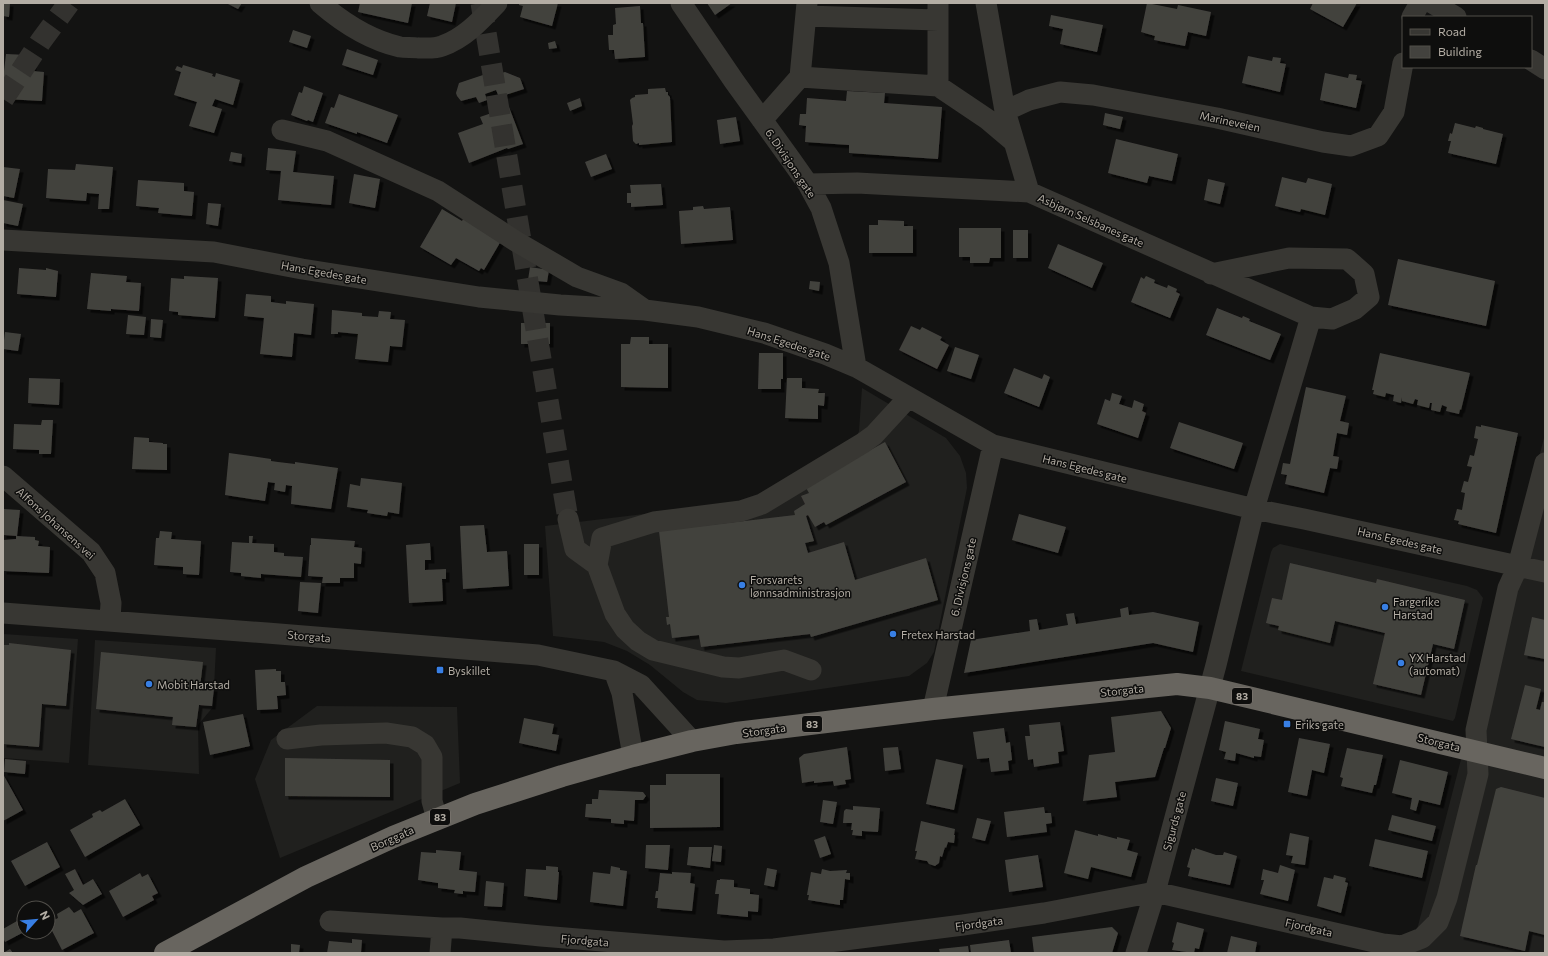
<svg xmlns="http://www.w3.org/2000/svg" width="1548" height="956" font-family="Commissioner,sans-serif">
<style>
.built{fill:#20201e}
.building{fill:#43423e;filter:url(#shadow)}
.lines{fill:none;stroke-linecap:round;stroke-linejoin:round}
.minor-tunnel{stroke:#33322f;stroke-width:21;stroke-dasharray:21 10;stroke-linecap:butt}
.highway-tunnel{stroke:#33322f;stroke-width:22;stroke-dasharray:22 11;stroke-linecap:butt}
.minor{stroke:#383733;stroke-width:21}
.highway{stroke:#68655f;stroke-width:22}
.poi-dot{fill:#387fe4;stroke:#0e0e0d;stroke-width:1.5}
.labels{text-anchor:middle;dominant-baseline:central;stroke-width:3;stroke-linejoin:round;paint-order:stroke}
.shield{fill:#0e0e0d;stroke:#827d77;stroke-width:1}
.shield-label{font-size:10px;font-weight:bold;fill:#b3ada4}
.street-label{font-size:11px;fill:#b3ada4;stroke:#0e0e0d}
.poi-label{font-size:11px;fill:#b3ada4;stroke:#0e0e0d;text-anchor:start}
</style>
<defs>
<filter id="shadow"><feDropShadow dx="3.5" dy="3.5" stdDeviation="0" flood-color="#0009"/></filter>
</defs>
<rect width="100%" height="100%" fill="#131312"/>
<path class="built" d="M862 388 946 438 960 456 966 473 967 488 934 652 927 663 909 676 726 703 697 700 683 692 650 665 627 651 604 642 553 636 545 526 751 501 856 438 859 431Z
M1545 434V953H1411Z
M1280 544 1467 586 1477 590 1483 598 1455 718 1453 721 1241 671 1271 552 1273 548Z
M3 634 78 639 69 763 3 758Z
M95 640 216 648 213 707 198 725 199 774 88 765Z
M317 706 457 707 460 783 280 858 255 779 271 740Z"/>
<path class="building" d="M3 3H10L9 17 3 16Z
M226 3H242L238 9Z
M360 3H412L408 23 358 12Z
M430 3H456L452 22 427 16Z
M519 3H558L552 26 520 17 523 6 519 5Z
M707 3H732L715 15Z
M1147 3 1177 9 1178 5 1211 12 1206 36 1188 32 1185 46 1154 40 1155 36 1141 32Z
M1313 3H1357L1343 27 1310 9Z
M640 6 641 23H643L645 57 615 59 614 50H609L608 35H613V25L616 24 615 8Z
M1051 15 1103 25 1097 52 1060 44 1063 29 1049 26Z
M293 30 311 36 307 48 289 42Z
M555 41 557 48 549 49 548 43Z
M347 49 378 60 373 75 342 65Z
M6 54 27 55V61H33V71L44 72 42 101 5 99 3 97V71H4Z
M1248 56 1272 61 1273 57 1281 58 1280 63 1286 64 1280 92 1242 83Z
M183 65 213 74 212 76 215 77 216 73 240 80 233 105 215 99 212 106 222 109 214 133 189 126 197 102 174 95 181 72 175 70 177 66 182 68Z
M492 72 494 75 505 72 520 78 524 89 499 97 496 90 485 94 487 100 479 103 476 97 461 101 457 96 456 93 459 83Z
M1325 73 1348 78 1349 74 1357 75 1356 80 1362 81 1356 108 1320 100Z
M304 86 323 93 313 122 308 120 307 121 291 115 299 92 302 93Z
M665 88 666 92H668V95L670 97 672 142 639 145V143L636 144 633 141 632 126 633 124 630 100 632 98 635 97V95L648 94V89Z
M847 91 885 93 884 103 942 107 938 159 849 153V145L805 142 806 126 799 125 800 114H806L807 98 846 101Z
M339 94 398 115 387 143 357 132V134L325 123 331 107 334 108Z
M580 98 582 106 570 111 567 103Z
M509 107 523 144 508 149 507 148 469 163 458 133 483 124 480 117Z
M1105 113 1123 117 1120 129 1103 125Z
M736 117 740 141 720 144 717 120Z
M1455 123 1475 128 1476 126 1483 128V129L1503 134 1496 164 1448 153 1451 141H1448L1450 133 1452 134Z
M1116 139 1178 154 1172 181 1149 176 1147 183 1108 173Z
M268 148 296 151 293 172 334 176 331 205 278 200 281 171 266 170Z
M231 152 242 154 241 163 229 161Z
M606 154 612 169 591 177 585 162Z
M76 164 113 167 109 209H98L99 194 87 193 86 201 46 198 48 169 75 170Z
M3 167 20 169 14 198 3 196Z
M354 174 380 179 375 208 349 203Z
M1282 177 1306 183 1308 178 1332 184 1325 215 1301 209 1300 212 1275 206Z
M1208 179 1225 183 1220 204 1204 200Z
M138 180 184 183V191L194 192 192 216 158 213 159 208 136 206Z
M661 184 663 205 631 207V203H627V193H631L630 185Z
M3 200 23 204 18 226 3 223Z
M208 203 221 204 218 226 206 224Z
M703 206 704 209 730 207 733 240 681 244 679 211 693 210V207Z
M442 209 462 221 463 219 501 241 484 270 481 268 479 271 456 258 451 265 420 247Z
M878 220 904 221V226H913V253H869V225H878Z
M959 228H1001V258H990L989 263H970V257H959Z
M1013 230H1028V258H1013Z
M1058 244 1103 263 1092 288 1048 268Z
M1398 259 1495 281 1486 326 1388 305Z
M530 267 549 270 547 282 528 280Z
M19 268 46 270V268L58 271 56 297 17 294Z
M91 273 127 276 126 282 141 283 139 311 111 309V311L87 309Z
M184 276 218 278 215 318 178 315V312L169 311 171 278 184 279Z
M1146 276 1155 280 1154 283 1167 288 1168 285 1177 289 1176 292 1180 294 1170 318 1131 302 1141 277 1144 279Z
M810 281 820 282 819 291 809 289Z
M246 294 271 296V302L286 304V301L314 304 311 335 294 333 292 357 260 354 264 318 244 316Z
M1217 308 1242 318 1243 316 1250 319 1249 321 1281 334 1270 360 1206 335Z
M332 310 362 313V316L378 317 379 311 391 312 390 319 405 320 402 347 390 346 388 362 355 359 358 334 338 332V334H331Z
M128 315 146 317 144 335 126 334Z
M151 319 163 320 161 338 150 337Z
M521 323H550V344H521Z
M911 326 920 330 922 327 942 337 940 340 949 345 937 369 899 350Z
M5 332 21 334 18 351 3 349Z
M631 337H649V344H668V388L621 387V344H630Z
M955 347 979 355 971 379 947 371Z
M759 353H783V379H781V389H758Z
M1380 353 1470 373 1461 410 1460 409 1459 414 1446 411 1447 407 1442 405 1440 412 1431 410 1432 403H1430L1429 408 1417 405 1418 400 1415 399 1413 404 1402 401V397L1401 403 1393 401 1394 395 1386 393 1385 397 1373 394 1374 390H1372Z
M1014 368 1042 379 1044 374 1050 377 1039 407 1004 393Z
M29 378 60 379 59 405 28 403Z
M787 378H802V388L819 389 818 393H825L824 406 818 405V419L785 418Z
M1306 387 1346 396 1340 421 1349 423 1347 435 1337 433 1333 456 1339 457 1337 469 1330 468 1324 493 1285 484 1287 475 1281 474 1283 463 1290 464Z
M1112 393 1122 396 1119 404 1132 408 1134 400 1144 404 1142 411 1146 413 1138 438 1097 424 1105 399 1110 401Z
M42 420H53L51 454H39V450L13 449 14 424 41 425Z
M1179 422 1243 443 1234 469 1170 448Z
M1481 425 1518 433 1496 533 1458 524 1459 521 1454 520 1457 509 1462 510 1465 493 1461 492 1464 481 1468 482 1472 467 1467 466 1470 455 1474 456 1478 439 1474 438 1476 426 1481 427Z
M134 437 149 438V442L163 443V444H167V470L132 469Z
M885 442 906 482 826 525 824 522 815 527 808 515 806 516 814 541 805 543 808 553 844 542 855 580 926 558 938 600 811 637 810 634 701 647 699 635 672 638 670 624 667 625 666 617H669L659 531 795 515 794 511 805 504 801 496 809 493 805 486Z
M229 453 271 459V461L278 462 295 464V462L338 468 331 509 291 504 292 486 286 485 285 492 274 490 275 483 268 482 265 501 225 495Z
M361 478 402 483 399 514 388 512 387 516 367 513 368 510 347 507 350 484 360 486Z
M3 509 20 510 17 536 3 535Z
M1019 514 1066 527 1058 553 1012 540Z
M484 525 487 552 507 551 509 586 463 589 460 526Z
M160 531 172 532 171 539 201 541 199 575 183 574V567L154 565 156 538H159Z
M16 536 35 537V540L39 541 38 546 50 547 49 573 3 571V540L16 539Z
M249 536H253L252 543 274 544V552L284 553V556L303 557 301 577 261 574V578L241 576V573L230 572 232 542 249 543Z
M311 538 355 541 354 547 362 548 361 564 354 563V578H340V583H322L323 577 308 576 310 545H311Z
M430 543 431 560H425V570L446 569V579H442L443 601 409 603 406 545Z
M524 544H539V575H524Z
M1290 563 1376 583 1377 579 1465 600 1454 649 1433 644 1421 695 1373 684 1385 633 1335 621 1330 643 1278 630 1279 626 1266 623 1272 598 1282 600Z
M300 582 321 583 318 613 298 611Z
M1128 607 1129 615 1153 612 1199 622 1193 652 1153 643 964 673 971 640 1030 631 1029 620 1037 619 1039 630 1068 625 1066 614 1074 613 1076 624 1121 617 1120 609Z
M1532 617 1545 620V659L1524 655Z
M9 643 71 650 66 706 42 704 39 747 3 744V645H9Z
M101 652 203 662 200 687 214 688 212 706 199 705 196 727 172 725 173 717 96 709Z
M276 669V671H281V682H285L286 695 277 696 278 709 257 710 255 670Z
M1525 685 1541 689 1536 709 1540 710 1542 702H1545V747L1511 739Z
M1161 711 1171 728 1165 748H1164L1155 777 1115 782 1117 797 1083 801 1089 755 1115 752 1111 717Z
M243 714 250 746 210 755 203 722Z
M524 718 554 724 552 734 559 735 556 751 519 743Z
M1225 721 1260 729 1258 739 1264 740 1261 757 1254 756V758L1236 753 1235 761 1224 759 1226 752 1219 750Z
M1060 722 1064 751 1058 752 1059 763 1034 767 1033 759 1028 760 1025 736H1030L1029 725Z
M1004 728 1006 743 1010 742 1012 760 1008 761 1009 770 991 772 989 758 977 759 973 732Z
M1299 738 1330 744 1324 773 1312 770 1307 796 1288 792Z
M847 747 851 779 845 780 846 784 834 786 833 781 814 783V781L802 783 799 758 804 754Z
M898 747 901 769 885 771 883 748Z
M1347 748 1383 755 1376 785H1374L1372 793 1341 786 1343 778 1340 777Z
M285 758 390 760V797L285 796Z
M5 759 26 761 25 774 4 772Z
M936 759 963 765 954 810 926 804Z
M1400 760 1448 772 1440 805 1419 800 1416 811 1410 809 1412 798 1392 793Z
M3 774 23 810 3 821Z
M666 774H720V827L650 828V785H666Z
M1216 778 1238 783 1233 806 1211 801Z
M1501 787 1545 798V935L1529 931 1525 951 1460 936 1476 865H1477L1496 789Z
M599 790 643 792 646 796 643 800H635L634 821 624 820V824L611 823V819L585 817 586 804H592V799H598Z
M125 799 140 825 85 857 70 830 93 817 92 814 100 810 102 812Z
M823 800 837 802 833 824 820 822Z
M853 806 880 808 878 832 862 831V836L852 835 853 830H851L852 823H843L844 811 846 809 853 810Z
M1044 807 1045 813H1051L1052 823 1046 824 1047 832 1007 837 1004 812Z
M1392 815 1436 826 1432 841 1388 830Z
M977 818 991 821 985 841 972 838Z
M921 821 955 829 954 835H955L954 843 948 842 946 848 945 847 942 857 940 856 939 863 935 866 929 864 927 861 915 859 917 851H915Z
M1075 830 1098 836V834L1117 839V837L1130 840 1127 850 1138 853 1131 877 1091 867 1088 879 1064 873Z
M1290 833 1309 837 1305 865 1291 863 1293 856 1286 855Z
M825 836 831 854 820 858 814 840Z
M1375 839 1428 851 1422 878 1369 866Z
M47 842 60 867 25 886 11 861Z
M646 845H670L668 870 645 868Z
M714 845 722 846 721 862 712 861Z
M689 847H712L710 868 687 865Z
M1195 848 1216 855H1223L1224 852 1237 856 1230 885 1188 876 1190 868 1187 867 1192 849 1195 850Z
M436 850 461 852 459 870 477 872 475 892 463 891V894L454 893 455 890 438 888V883L418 880 421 852 436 853Z
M1038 855 1043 887 1009 892 1005 860Z
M1280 865 1295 870 1288 901 1260 894 1264 880H1261L1263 869 1278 873Z
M546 866 558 867V872H559L557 900 524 896 526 869 546 870Z
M611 866 620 868V870L627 871 623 906 590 902 593 872 610 874Z
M767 868 777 870 774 887 764 885Z
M75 869 83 885 93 879 102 894 83 905 69 893 74 890 65 874Z
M822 869 830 871 847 870 846 873H850V880L845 879 843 900H840V905L808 900 809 895H807L811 872 821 874Z
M672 872 691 873 690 883 695 884 692 911 657 908 658 898H655L656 891H658L660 873 672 874Z
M140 873 142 877 148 874 158 893 152 896 154 900 123 917 109 891Z
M1334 875 1346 878 1345 882 1348 883 1341 913 1317 906 1324 877 1333 879Z
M720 879 734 880V887L750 889V894L759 895 758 912 748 911V917L717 914 719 894H715L717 880H720Z
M486 881 504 883 502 907 484 906Z
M69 907 74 913 81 909 94 933 62 950 48 923 58 918 57 914Z
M24 917V932L5 942 3 938V929Z
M1177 922 1204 929 1199 949 1195 948 1194 953 1172 950 1174 943 1172 942Z
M1112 927 1118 933 1112 953H1034L1032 937Z
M1231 936 1257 942 1255 953H1227Z
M352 939 362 940 361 953H327L329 941 352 943Z
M1009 940 1011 953H971L970 945Z
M291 944 300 945 299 953H291Z
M968 946 969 953H940L939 949Z
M10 949 13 953H3Z"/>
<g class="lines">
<path class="minor-tunnel" d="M481 3 568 519"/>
<path class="highway-tunnel" d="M3 99 41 41 69 3"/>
<path class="minor" d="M320 3C342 22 370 40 400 47 406 48 412 47 418 48 426 48 435 49 442 46 465 38 481 20 497 3
M681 3 734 81 791 160 808 184 821 208 839 263 856 367
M938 3V86
M986 3 1005 111 1029 192
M1432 3 1456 17
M806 16 938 20
M1412 17 1420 3
M1531 60 1545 69
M800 77 938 86 987 119 1013 141
M1005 111 1029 100 1060 92 1093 95 1217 118 1323 142 1351 146 1378 136 1394 112 1403 63
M762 120 800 77 807 3
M282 130 327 141 438 191 517 242 577 277 621 293 645 310
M808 184 857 183 1029 192 1311 317 1332 319 1355 309 1369 297 1364 274 1347 259 1289 258 1211 274
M3 240 214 252 302 269 479 297 560 305 645 310 698 317 764 333 825 354 856 367 993 445 1254 509 1304 519 1545 572
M3 476 91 552 105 573 111 603 110 620
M568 519 575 549 597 565
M3 613 267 633 538 655 614 671 641 685 692 741
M811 670 784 660 739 668 723 667 653 650 638 641 625 629 615 614 597 565 602 538 654 522 741 511 762 504 863 443 874 435 908 398
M614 671 622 693 633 756
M933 709 993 445
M287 739 321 735 386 733 412 737 425 745 432 757V801L437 819
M330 921 442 928H460L541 936 724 951 774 949 963 925 1044 913 1155 892 1383 944 1402 946 1422 938 1438 922 1447 898 1478 774 1476 730 1508 588 1518 566 1545 463
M440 953 442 928
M1136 953 1155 892 1216 665 1254 509 1311 317"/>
<path class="highway" d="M165 953 306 877 393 837 475 804 562 776 633 756 692 741 736 733 933 709 1177 684 1210 688 1545 768"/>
</g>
<g class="poi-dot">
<circle cx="742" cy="585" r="4"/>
<circle cx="1385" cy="607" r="4"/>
<circle cx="893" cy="634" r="4"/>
<circle cx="1401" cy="663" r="4"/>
<rect x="436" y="666" width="8" height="8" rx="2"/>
<circle cx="149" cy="684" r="4"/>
<rect x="1283" y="720" width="8" height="8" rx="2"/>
</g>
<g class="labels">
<g class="shield">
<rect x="1232" y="688" width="20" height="16" rx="3"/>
<rect x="802" y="716" width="20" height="16" rx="3"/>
<rect x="430" y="809" width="20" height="16" rx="3"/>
</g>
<g class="shield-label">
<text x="1242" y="696">83</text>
<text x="812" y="724">83</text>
<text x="440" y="817">83</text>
</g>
<g class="street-label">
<text transform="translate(1230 121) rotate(12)">Marineveien</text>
<text transform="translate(791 163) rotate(56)">6. Divisjons gate</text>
<text transform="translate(1091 220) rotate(24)">Asbjørn Selsbanes gate</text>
<text transform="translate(324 272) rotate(10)">Hans Egedes gate</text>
<text transform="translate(789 343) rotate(18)">Hans Egedes gate</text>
<text transform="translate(1085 468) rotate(14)">Hans Egedes gate</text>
<text transform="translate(56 523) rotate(42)">Alfons Johansens vei</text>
<text transform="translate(1400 540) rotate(13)">Hans Egedes gate</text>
<text transform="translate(963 577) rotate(-77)">6. Divisjons gate</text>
<text transform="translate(309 636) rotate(5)">Storgata</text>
<text transform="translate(1122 690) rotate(-6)">Storgata</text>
<text transform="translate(764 730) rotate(-8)">Storgata</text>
<text transform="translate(1439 742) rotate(14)">Storgata</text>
<text transform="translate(1174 821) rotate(-75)">Sigurds gate</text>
<text transform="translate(392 838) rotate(-24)">Borggata</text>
<text transform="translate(979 923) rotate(-8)">Fjordgata</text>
<text transform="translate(1309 927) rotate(13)">Fjordgata</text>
<text transform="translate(585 940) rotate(5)">Fjordgata</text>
</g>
<g class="poi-label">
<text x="750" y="579">Forsvarets<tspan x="750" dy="13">lønnsadministrasjon</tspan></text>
<text x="1393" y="601">Fargerike<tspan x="1393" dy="13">Harstad</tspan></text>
<text x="901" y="634">Fretex Harstad</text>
<text x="1409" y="657">YX Harstad<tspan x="1409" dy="13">(automat)</tspan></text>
<text x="448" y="670">Byskillet</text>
<text x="157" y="684">Mobit Harstad</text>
<text x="1295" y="724">Eriks gate</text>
</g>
</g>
<rect width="1548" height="956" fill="none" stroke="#b3ada4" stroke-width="8"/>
<rect x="1402" y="16" width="130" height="52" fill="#0e0e0d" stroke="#504e49"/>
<rect x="1410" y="29" width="20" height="6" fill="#383733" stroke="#504e49"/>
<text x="1438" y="36" font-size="12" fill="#b3ada4">Road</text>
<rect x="1410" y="46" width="20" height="12" fill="#43423e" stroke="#504e49"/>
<text x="1438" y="56" font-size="12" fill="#b3ada4">Building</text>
<g transform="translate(36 920) rotate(63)"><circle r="19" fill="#0e0e0d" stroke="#504e49"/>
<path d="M0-3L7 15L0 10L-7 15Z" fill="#387fe4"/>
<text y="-6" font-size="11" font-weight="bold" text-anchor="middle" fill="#b3ada4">N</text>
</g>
</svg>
